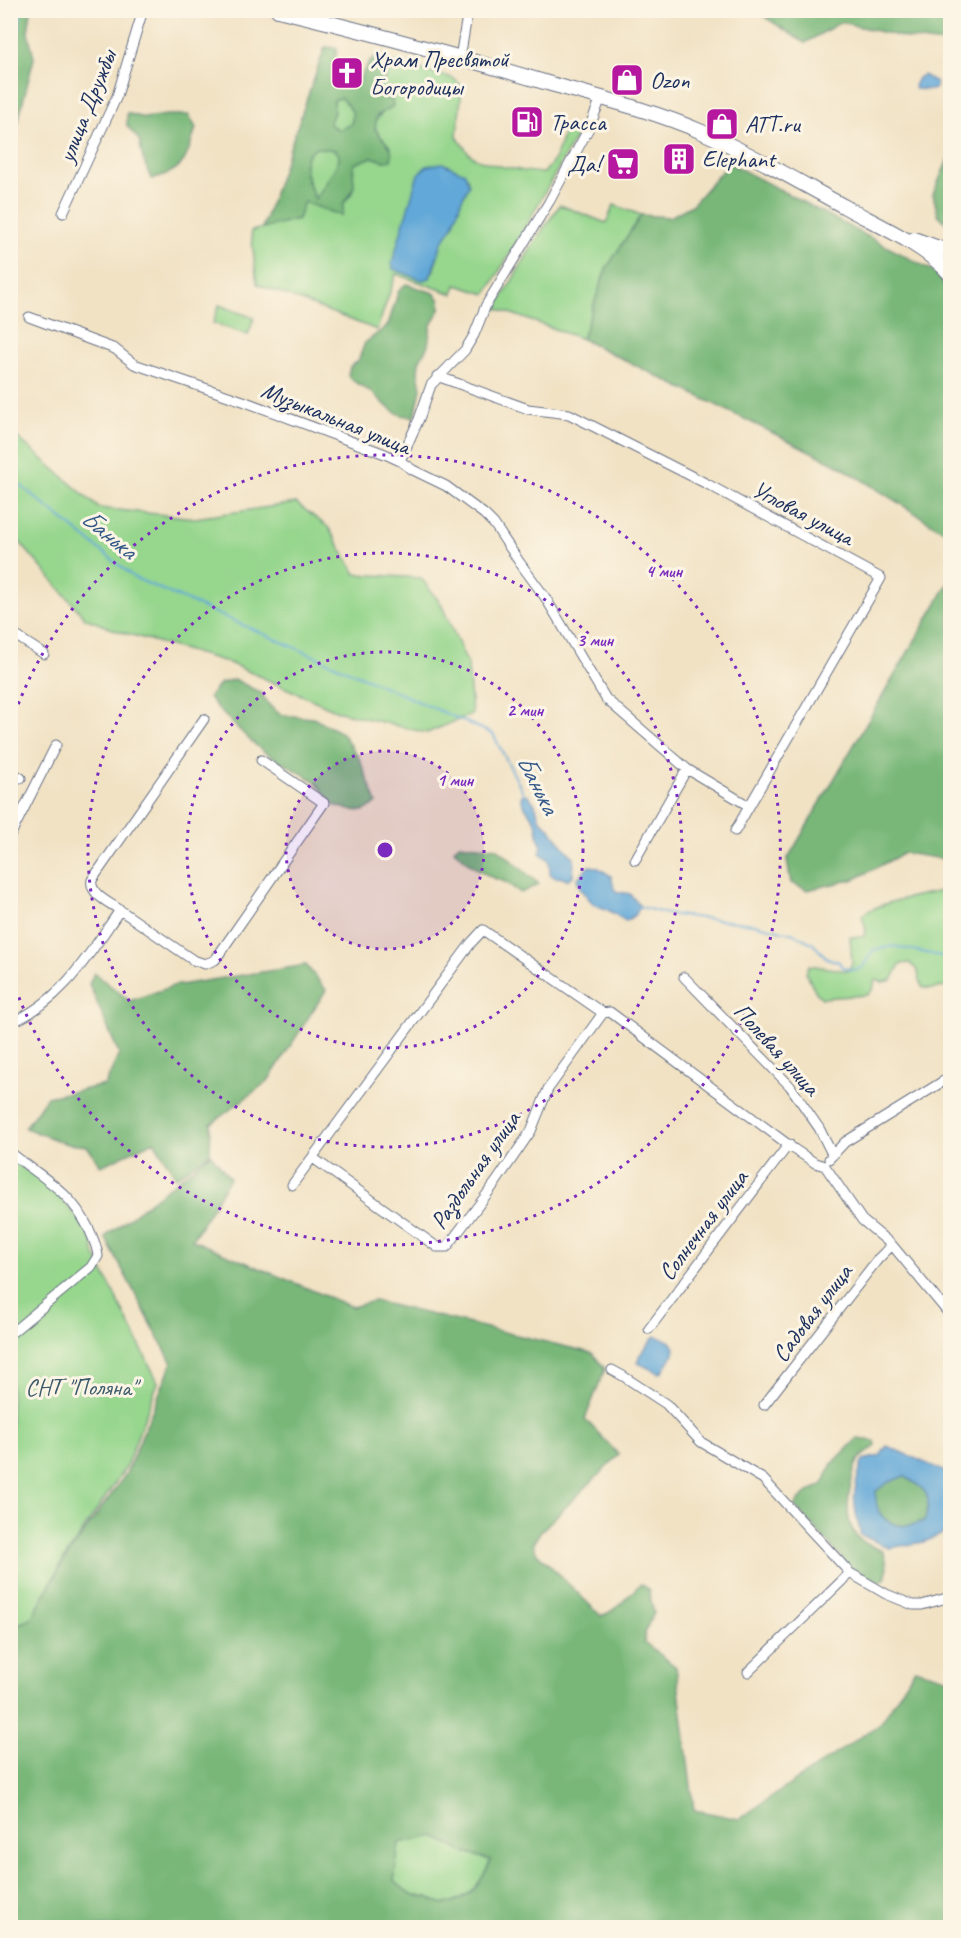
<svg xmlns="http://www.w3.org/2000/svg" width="961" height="1938" font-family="Caveat,sans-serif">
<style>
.green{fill:#96d68d;stroke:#588276;stroke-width:1.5;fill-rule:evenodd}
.forest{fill:#78b778;stroke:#4a736b;stroke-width:1.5;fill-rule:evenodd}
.water{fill:#62a8d8;stroke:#3e6c9b;stroke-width:1.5;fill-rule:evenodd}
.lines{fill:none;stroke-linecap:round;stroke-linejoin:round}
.stream{stroke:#62a8d8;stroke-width:2}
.minor-casing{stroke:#666e82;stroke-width:11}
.primary-casing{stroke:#666e82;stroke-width:16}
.minor{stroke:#fff;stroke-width:9}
.primary{stroke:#fff;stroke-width:14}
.ring{fill:none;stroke:#7b2cbf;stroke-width:3;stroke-dasharray:3 6}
.labels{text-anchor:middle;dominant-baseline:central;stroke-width:6;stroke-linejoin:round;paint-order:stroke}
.poi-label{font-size:24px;fill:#1b2f5e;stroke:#fcf5e5;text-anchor:start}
.street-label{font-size:24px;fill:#1b2f5e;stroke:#fcf5e5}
.park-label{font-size:24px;fill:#3a596a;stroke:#fcf5e5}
.water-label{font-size:26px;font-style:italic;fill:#345989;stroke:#fcf5e5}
.centre{fill:#7b2cbf;stroke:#fcf5e5;stroke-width:3}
.ring-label{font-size:18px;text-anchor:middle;font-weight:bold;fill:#7b2cbf;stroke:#fcf5e5;stroke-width:6;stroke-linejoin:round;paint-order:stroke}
</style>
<rect width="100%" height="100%" fill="#fcf5e5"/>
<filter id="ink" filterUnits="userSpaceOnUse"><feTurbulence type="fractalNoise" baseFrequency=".0167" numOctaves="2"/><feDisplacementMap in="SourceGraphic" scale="12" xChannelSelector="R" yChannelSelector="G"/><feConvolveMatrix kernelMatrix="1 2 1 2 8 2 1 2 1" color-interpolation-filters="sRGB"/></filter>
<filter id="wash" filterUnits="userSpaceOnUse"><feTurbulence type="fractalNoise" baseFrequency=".008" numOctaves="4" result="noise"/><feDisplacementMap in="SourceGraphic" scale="24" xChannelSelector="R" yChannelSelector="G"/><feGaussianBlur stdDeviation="1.35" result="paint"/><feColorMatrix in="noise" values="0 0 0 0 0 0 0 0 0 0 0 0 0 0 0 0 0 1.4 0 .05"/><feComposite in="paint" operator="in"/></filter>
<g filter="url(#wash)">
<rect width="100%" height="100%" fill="#f1e2c4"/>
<path class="green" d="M387 61 453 78 462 86 457 136C461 142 465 150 471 155 483 165 527 172 544 173L555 159 566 127 579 131 521 235 486 294 456 285 453 294 396 274 377 330 257 284 251 231 298 219 303 202 344 203 352 193 354 164 372 157 385 161 391 148C373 129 366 121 393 106L392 100 380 95 378 89 388 74ZM442 163 464 173 468 179 467 190 461 201 453 226 442 242 433 272Z
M341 98C348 107 356 109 351 124L339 130 329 124 334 112V100Z
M317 148 335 150C338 153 340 155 339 159 338 164 319 196 315 199 309 183 295 156 317 148Z
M560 205 606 223 614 205 641 215 606 269 582 339 496 308 537 238Z
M219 305 254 318 248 335 213 323Z
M10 431 99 508 195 518 296 503 328 527 356 574 421 578 441 604 468 665 472 714 427 733 340 712 227 662 118 631 85 618 11 532Z
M950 889V986L931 989 922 987 917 970 910 963 900 964 892 980 883 982 875 980 873 989 867 995 822 998 816 992 806 973 809 965 848 971 852 963 850 937H863L866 930 862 915C883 900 925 895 950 889Z
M11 1160 53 1189 77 1217 92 1240 95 1255 158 1382 126 1467 64 1559 31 1619 11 1626Z
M434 1836 463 1852 491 1860C479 1886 472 1898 442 1905L428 1897 413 1896 394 1881 399 1842Z"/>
<path class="forest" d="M16 10 31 11 28 32 34 58 11 148 10 28 14 21Z
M761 11H950V44L906 38 841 22 805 43 762 15Z
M325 47 337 48 334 70 335 81 355 85C364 75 368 55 383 55 393 69 383 77 378 90L381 95 392 100 393 106 377 116 375 129C381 140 396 146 391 160L385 161 372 157 354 164 353 170 354 187 344 203 342 216 304 202 298 219 262 228ZM341 98C348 107 356 109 351 124L339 130 329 124 334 112V100ZM317 148 335 150C338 153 339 154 339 159 338 163 319 196 315 199 309 184 295 156 317 148Z
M127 113 144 118 167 115H189L196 128C185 160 187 170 151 179L143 159 139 140 127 126Z
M950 155V226L938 215 933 194Z
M729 163 937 273 950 297V535L840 466 582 339 606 269 641 215 670 217 692 205Z
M406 284 434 293 440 300V309L431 325 428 345 419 362 418 371 421 389 415 417C390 416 388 405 371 392 362 386 354 383 348 376L350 367 358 361 365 343 388 325 399 290Z
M950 580V860L904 853 855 879 807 890 791 883 787 860Z
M234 679 261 693 270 706 281 715 313 718 342 733 359 758 377 803 364 811 350 810 334 805 315 781 264 752 252 742 218 709 209 697 219 684Z
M459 844 497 848 539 884 521 893 505 882 491 877 471 865 454 850Z
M306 965 326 990 268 1081 211 1124 210 1153 176 1177 154 1141 101 1166 87 1146 67 1144 25 1128 47 1097 105 1085 119 1054 89 984 94 973 130 1001 173 986Z
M211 1154 230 1178 192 1240 352 1307 374 1301 592 1353 605 1369 585 1419 619 1455 540 1532 533 1543 536 1552 601 1616C618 1611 627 1595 641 1584L648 1589 654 1613 646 1629 644 1642 676 1667 694 1810 739 1819 881 1723 915 1669 950 1679V1927H11V1627L31 1619 65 1559 126 1474 172 1363 105 1237ZM434 1836 463 1852 491 1860C480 1886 471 1899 442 1905L428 1897 413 1896 394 1881 399 1843Z
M857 1439 875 1441 876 1446C870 1451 861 1455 858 1461 854 1467 853 1476 851 1484 844 1516 847 1541 882 1550 887 1558 888 1571 885 1579L879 1582 852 1569 795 1506C802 1492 813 1491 824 1483L831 1465Z
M904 1476C926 1491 934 1492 925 1520 899 1533 873 1522 875 1491L887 1483Z"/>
<path class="water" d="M923 75 936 82V87L932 90 915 89 914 86 918 78Z
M442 163 465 173 469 185 461 201 453 226 442 242 430 278 422 280 393 269 392 263 418 174 427 166Z
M523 794 528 795 535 804 540 820C555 829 560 847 574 857L573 876 567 880 560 877 556 878 550 874 549 860 540 853 542 846C537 839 539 835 537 827 535 815 522 809 521 797Z
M589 866 597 867 611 876 615 891 630 894 640 906 636 914 626 921 608 910 593 904 580 888 577 879Z
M655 1336 669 1341 675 1348 674 1354 662 1372 659 1373 638 1363 639 1356Z
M887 1446 946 1472 950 1482V1521L943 1534 924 1542 889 1548 861 1535C852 1502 852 1492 863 1460L880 1456ZM904 1476C926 1490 933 1493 925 1520 900 1534 872 1522 876 1491L887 1483Z"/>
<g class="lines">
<path class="stream" d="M10 108 21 10
M10 477 135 578 493 734 524 794
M638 906 667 914 754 924 794 934 812 943 827 958 839 962 843 967 852 970 862 968 873 950 893 946 950 958"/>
</g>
</g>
<g filter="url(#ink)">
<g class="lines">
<g class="minor-casing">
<path id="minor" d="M460 58 468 10
M63 213 117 96 143 10
M29 317 115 349 134 364 243 401 385 454 400 461 413 470 446 486 484 514 494 524 520 563 545 597 606 699 687 769 749 806
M437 376 528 409 569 414 709 485 881 578 735 831
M400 461 419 419 431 385 465 350 474 335 486 305 549 202 589 128 601 98
M10 632 44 654
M10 771 21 778
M10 836 56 745
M635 860 687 769
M120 910C110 903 89 894 92 880L204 719
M684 977 790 1086 819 1128 832 1154
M10 1023C62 1002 89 954 120 910L193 960 205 964 215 960 324 803 261 760
M10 1152C43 1179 69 1189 89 1229 93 1238 97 1246 98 1256L91 1267 10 1334
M313 1158 437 1247H447L496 1182 531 1131 548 1089 603 1013
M829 1159 845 1142 950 1077
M292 1185 471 943 483 930 603 1013 610 1012 794 1149 815 1163 825 1166 862 1220 892 1245 950 1315
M649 1329 789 1144
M612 1370 623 1376 666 1404 701 1442 763 1479 850 1573 886 1594 913 1605H922L950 1597
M764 1405 878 1259 892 1245
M748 1672 850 1573"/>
</g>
<g class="primary-casing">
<path id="primary" d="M278 10C369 32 460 57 551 84 601 98 654 111 702 132 752 154 799 182 847 208 880 226 926 246 950 274
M914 239 950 252"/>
</g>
<use href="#minor" class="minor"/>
<use href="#primary" class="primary"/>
</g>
</g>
<circle cx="385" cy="850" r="99" fill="#7b2cbf" fill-opacity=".12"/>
<g class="ring">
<circle cx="385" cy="850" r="99"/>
<circle cx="385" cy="850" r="198"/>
<circle cx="385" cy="850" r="297"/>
<path d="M12 721A395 395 0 1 1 12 979"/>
</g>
<defs>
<g id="church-square" transform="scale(1.725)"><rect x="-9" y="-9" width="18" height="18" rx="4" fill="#b5179e" stroke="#fcf5e5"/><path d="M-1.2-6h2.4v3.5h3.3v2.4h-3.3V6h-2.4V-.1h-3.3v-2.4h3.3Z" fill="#fff"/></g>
<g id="shop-square" transform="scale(1.725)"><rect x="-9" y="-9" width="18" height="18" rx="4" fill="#b5179e" stroke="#fcf5e5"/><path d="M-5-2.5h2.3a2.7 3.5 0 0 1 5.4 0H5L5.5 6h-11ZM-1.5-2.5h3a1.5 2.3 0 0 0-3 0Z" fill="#fff"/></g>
<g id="fuel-square" transform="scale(1.725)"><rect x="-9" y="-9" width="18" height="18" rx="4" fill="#b5179e" stroke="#fcf5e5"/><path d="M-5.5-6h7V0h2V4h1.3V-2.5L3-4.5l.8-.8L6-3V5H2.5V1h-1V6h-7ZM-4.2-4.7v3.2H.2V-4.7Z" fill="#fff"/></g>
<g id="building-square" transform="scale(1.725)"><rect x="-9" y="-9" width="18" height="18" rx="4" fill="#b5179e" stroke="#fcf5e5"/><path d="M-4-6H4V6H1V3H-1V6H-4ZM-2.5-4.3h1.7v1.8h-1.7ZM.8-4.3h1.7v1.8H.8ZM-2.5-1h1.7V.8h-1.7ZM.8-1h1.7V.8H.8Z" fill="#fff"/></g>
<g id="supermarket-square" transform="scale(1.725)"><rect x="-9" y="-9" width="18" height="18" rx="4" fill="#b5179e" stroke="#fcf5e5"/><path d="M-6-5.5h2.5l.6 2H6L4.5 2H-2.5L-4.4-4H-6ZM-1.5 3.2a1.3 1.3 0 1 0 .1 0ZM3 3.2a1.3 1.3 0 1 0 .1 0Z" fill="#fff"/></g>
</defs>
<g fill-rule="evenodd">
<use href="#church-square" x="347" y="73"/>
<use href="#shop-square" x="627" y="80"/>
<use href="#fuel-square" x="527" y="122"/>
<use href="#shop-square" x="722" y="124"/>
<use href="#building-square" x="679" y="159"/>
<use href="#supermarket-square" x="623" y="164"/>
</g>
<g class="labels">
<g class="poi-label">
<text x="370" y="59">Храм Пресвятой<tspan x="370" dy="28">Богородицы</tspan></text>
<text x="650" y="80">Ozon</text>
<text x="550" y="122">Трасса</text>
<text x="745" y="124">ATT.ru</text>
<text x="702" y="159">Elephant</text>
<text x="600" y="164" text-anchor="end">Да!</text>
</g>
<g class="street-label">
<text transform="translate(87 106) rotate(-68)">улица Дружбы</text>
<text transform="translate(336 418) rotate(22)">Музыкальная улица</text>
<text transform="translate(803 513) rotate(28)">Угловая улица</text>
<text transform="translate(777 1049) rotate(48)">Полевая улица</text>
<text transform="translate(475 1170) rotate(-55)">Раздольная улица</text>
<text transform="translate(703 1225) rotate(-53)">Солнечная улица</text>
<text transform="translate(812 1313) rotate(-53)">Садовая улица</text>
</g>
<g class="park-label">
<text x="81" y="1387">СНТ "Поляна"</text>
</g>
<g class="water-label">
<text transform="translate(109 534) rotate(39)">Банька</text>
<text transform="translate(538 784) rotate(63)">Банька</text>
</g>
</g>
<circle cx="385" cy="850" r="9" class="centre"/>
<g class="ring-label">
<text x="664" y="577">4 мин</text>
<text x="595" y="646">3 мин</text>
<text x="525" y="716">2 мин</text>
<text x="455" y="786">1 мин</text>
</g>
<rect width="961" height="1938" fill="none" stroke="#fcf5e5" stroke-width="36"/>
</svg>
